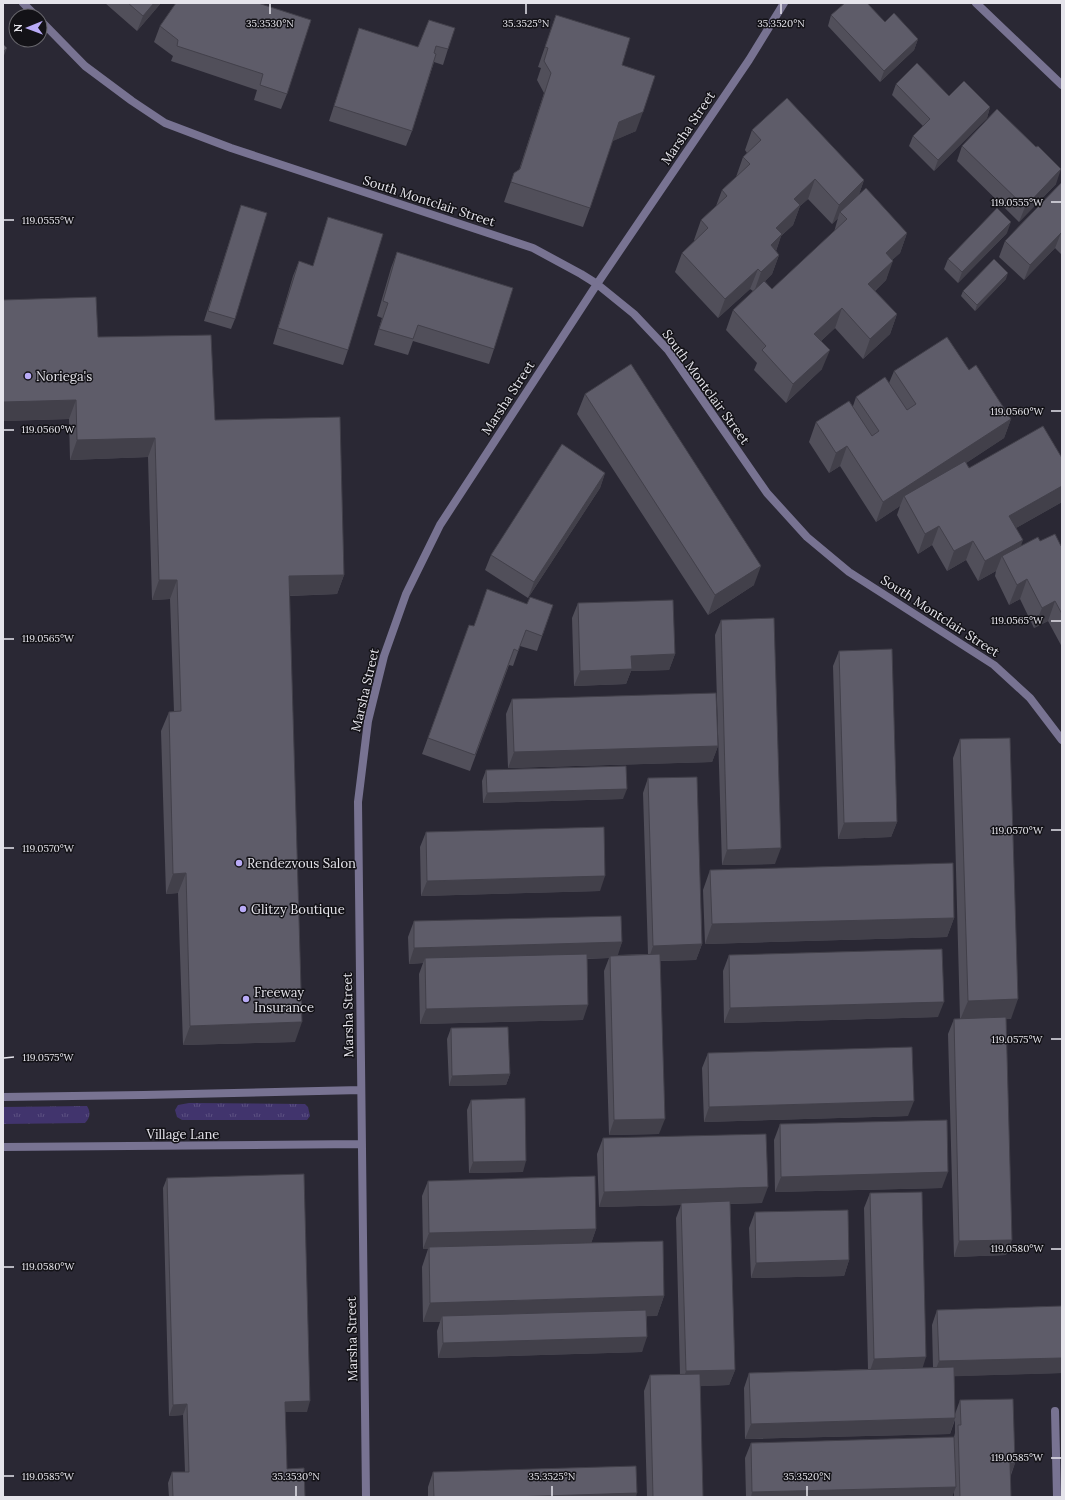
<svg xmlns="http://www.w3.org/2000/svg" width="1065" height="1500" font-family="Lora,serif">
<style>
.grass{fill:url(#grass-tufts)}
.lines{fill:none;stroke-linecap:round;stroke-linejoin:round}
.street{stroke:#787392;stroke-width:8}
.wall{fill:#514f5a;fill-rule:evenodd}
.shaded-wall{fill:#42404a}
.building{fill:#5e5c69;stroke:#42404a}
.ticks{fill:none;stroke:#e5e4eb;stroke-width:1.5}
.poi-dot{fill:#b9abf7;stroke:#131217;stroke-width:1.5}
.labels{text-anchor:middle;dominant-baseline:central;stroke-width:3;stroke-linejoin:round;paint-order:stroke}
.street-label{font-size:13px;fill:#e5e4eb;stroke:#131217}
.poi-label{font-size:13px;fill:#e5e4eb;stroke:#131217;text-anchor:start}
.ticks-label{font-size:10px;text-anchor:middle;fill:#e5e4eb;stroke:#131217;stroke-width:3;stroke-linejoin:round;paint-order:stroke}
</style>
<defs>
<pattern id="grass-tufts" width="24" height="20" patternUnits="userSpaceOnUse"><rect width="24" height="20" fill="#41346d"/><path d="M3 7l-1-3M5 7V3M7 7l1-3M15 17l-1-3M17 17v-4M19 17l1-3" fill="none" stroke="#5c5182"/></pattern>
</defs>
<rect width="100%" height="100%" fill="#2a2834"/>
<path class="grass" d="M189 1103 305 1104 308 1107 310 1116 307 1120H182L177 1117 175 1110 178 1105Z
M87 1106C91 1112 90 1118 85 1123L3 1124V1107Z"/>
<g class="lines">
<path class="street" d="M23 3 36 16
M976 3 1062 85
M40 20 85 66 132 101 165 123 231 148 533 248 581 274 597 284 634 314 668 350 767 493 807 537 849 572 994 665 1030 698 1062 740
M3 1097 143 1095 361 1090
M3 1147 362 1144
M1055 1411 1057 1497
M366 1497 358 802 368 721 384 656 406 594 440 525 597 284 749 60 784 3"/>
</g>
<path class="wall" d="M105 3H161L137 31Z
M176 3 287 94 281 109 254 100 257 90 171 61 173 56 154 42 160 26Z
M556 15 622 65 636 131 612 141 590 208 583 227 504 202 514 173 519 170 544 93 537 80 541 68 538 67Z
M831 15 885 22 918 39 914 50 880 82 828 26Z
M429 20 448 49 443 65 434 62 412 131 406 146 329 121 359 28 418 47Z
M896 84 990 107 987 118 934 171 909 146 913 136 923 126 892 95Z
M752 130 864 180 859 194 907 233 900 253 892 260 886 280 875 291 897 314 890 334 863 359 835 328 821 341 822 369 786 403 754 370 757 363 726 330 733 310 753 291 750 289 718 318 675 272 682 253 695 241 694 240 701 220 716 206 722 190 736 177 743 157 747 153 745 150ZM808 199 832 224 838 218 834 232 772 289 765 281 772 274 779 255 776 251 781 236 793 225 800 206Z
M962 146 1056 184 1019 222 957 161Z
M1062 182V255L1055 248 1024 280 999 257 1005 241Z
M241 205 235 319 231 329 204 321Z
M328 217 348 350 343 365 273 344 293 276 299 261 313 266 323 233Z
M1007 233 958 283 944 269 948 259Z
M397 252 494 349 489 364 413 341 408 355 374 345 382 318 377 316 391 268Z
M1006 279 975 311 961 296 963 291Z
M3 300 98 337 215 420 344 575 337 594 290 596 295 1042 183 1045 178 893 166 894 161 731 169 712H174L170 599 152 600 148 457 70 460 69 419 3 421Z
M969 370 1011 419 1004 438 966 463 969 468 1062 458V502L1016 528 1021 546 1040 541 1061 546H1062V647L1048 621 1034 628 1020 599 1009 605 995 576 996 571 978 581 966 560 947 571 932 545 918 554 897 515 900 506 876 522 840 466 829 473 809 442 816 422 853 406 856 397 889 383 894 371Z
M585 394 754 585 708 615 577 414Z
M605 473 600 488 528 598 485 570 491 555Z
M578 603 675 654 669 670 631 671 626 684 574 686 572 618Z
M527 604 553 605 537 651 520 646 513 666 509 665 470 771 422 754 469 625 474 626Z
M721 620 775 864 722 865 715 635Z
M839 651 897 822 891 837 838 839 833 666Z
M512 699 718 746 712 762 508 768 506 714Z
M960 739 1011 1019H1006V1255L954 1257 948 1034 954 1019H960L953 758Z
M486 770 623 799 483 803 482 781Z
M648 778 702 944 696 960 660 961 659 1134 609 1135 604 971 609 958 587 959 583 1020 420 1024 419 974 423 963 409 964 408 937 414 921 622 942 617 955 648 954 643 793Z
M426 832 600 891 421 896 420 847Z
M710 870 954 918 947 937 705 944 703 890Z
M729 955 938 1017 724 1023 723 971Z
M451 1028 510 1074 506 1085 449 1086 447 1039Z
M708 1053 908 1116 704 1122 702 1068Z
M471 1100 523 1172 469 1173 467 1110Z
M780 1124 942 1188 775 1192 774 1140Z
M603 1138 762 1203 730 1204 735 1370 729 1385 700 1386 703 1497H647L644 1391 650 1375 680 1374 676 1218 681 1205 599 1207 597 1154Z
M167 1178 307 1412H285L287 1469 305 1497H169L168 1483 172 1472H185L183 1415 169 1416 163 1188Z
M428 1181 596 1229 591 1243 664 1296 657 1316H647L642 1352 438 1358 437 1331 440 1322H423L422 1267 428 1249H423L422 1196Z
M870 1193 922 1368H933L932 1325 937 1310 1062 1306V1373L954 1376 955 1414 960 1400 1015 1463 1011 1475V1497H954V1491L952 1497H746L745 1458 751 1443 954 1437 955 1433V1420L950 1434 745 1439 744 1388 749 1373 868 1369 864 1208Z
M755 1212 849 1260 844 1276 751 1278 749 1228Z
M433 1472 636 1497H428V1487Z"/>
<path class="shaded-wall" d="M154 3H161L137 31 143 16Z
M918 39 914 50 880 82 884 71Z
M7 48 3 58V52Z
M990 107 987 118 934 171 938 160Z
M643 112 636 131 611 142 619 122Z
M1061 169 1056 184 1019 222 1025 207Z
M815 179 808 199 800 206 793 225 781 236 775 254 763 265 776 228 794 199Z
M864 180 857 200 840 212 838 218 832 224 839 205Z
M1011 222 1007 233 958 283 962 272Z
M907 233 900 253 878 273 886 253Z
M1061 233 1055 248 1024 280 1030 265Z
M779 255 772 274 754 292 761 272Z
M893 261 886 280 861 303 868 284Z
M758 269 750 289 718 318 725 299Z
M1008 273 1006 279 975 311 977 305Z
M842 308 835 328 807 354 814 334Z
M897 314 890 334 863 359 870 339Z
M830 350 822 369 786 403 793 384Z
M76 400 69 419 3 421V402Z
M1011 419 1004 438 907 502 904 496 900 506 876 522 883 502Z
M155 438 148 457 70 460 77 440Z
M847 446 840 466 829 473 836 453Z
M605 473 600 488 528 598 534 582Z
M1062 486V502L1002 536 1009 516Z
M939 526 932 545 918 554 925 534Z
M1023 540 1016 560 1002 556 996 571 978 581 985 561Z
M973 541 966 560 947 571 954 551Z
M761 566 754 585 708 615 715 595Z
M344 575 337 594 282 596 289 576Z
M1027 579 1020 599 1009 605 1017 585Z
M159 580H177L170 599 152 600Z
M1055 601 1048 621 1034 628 1042 608Z
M675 654 669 670 631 671 626 684 574 686 580 671 631 656Z
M718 746 712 762 508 768 514 752Z
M627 789 623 799 483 803 487 793Z
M897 822 891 837 838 839 844 823Z
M781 848 775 864 722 865 727 850Z
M186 873 178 893 166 894 173 874Z
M605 876 600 891 421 896 427 881Z
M954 918 947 937 705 944 712 924Z
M622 942 617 958 610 956 609 958 425 963V958L423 963 409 964 414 948Z
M702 944 696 960 648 961 653 946Z
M1018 999 1011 1019 960 1020 968 1001Z
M944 1002 938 1017 724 1023 730 1008Z
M588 1005 583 1020 420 1024 426 1009Z
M302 1022 295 1042 183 1045 190 1026Z
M510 1074 506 1085 449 1086 452 1076Z
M914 1101 908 1116 704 1122 709 1107Z
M665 1119 659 1134 609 1135 614 1120Z
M526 1161 523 1172 469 1173 473 1162Z
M948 1172 942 1188 775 1192 781 1177Z
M768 1187 762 1203 681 1205V1203V1205L599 1207 604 1192Z
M596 1229 591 1244 429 1247 428 1249H423L429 1233Z
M1012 1240 1006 1255 954 1257 959 1241Z
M849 1260 844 1276 751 1278 756 1263Z
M664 1296 657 1316 442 1322V1316L440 1322H423L430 1303Z
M647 1337 642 1352 438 1358 443 1343Z
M926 1357 921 1373 869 1374 874 1359Z
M1062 1358V1373L933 1377 939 1361Z
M735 1370 729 1385 681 1387 686 1371Z
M310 1401 307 1412H281L285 1402Z
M187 1404 183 1415 169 1416 173 1405Z
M955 1418 950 1434 745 1439 751 1424Z
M1010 1463H1015L1009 1478Z
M956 1487 952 1497H751L752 1492Z
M637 1493 636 1497H511Z"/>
<path class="building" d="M128 3H154L143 16Z
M176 3H258L311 20 287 94 260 85 263 74 177 46 178 40 160 26Z
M845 3H867L885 22 894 13 918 39 884 71 831 15Z
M556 15 630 38 622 65 655 76 643 112 619 122 590 208 511 182 514 173 520 169 551 73 544 61 548 48 545 47Z
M429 20 455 28 448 49 436 46 434 53 436 54 412 131 334 106 359 28 418 47Z
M3 44 7 48 3 52Z
M917 63 949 96 964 81 990 107 938 160 913 136 930 119 896 84Z
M787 98 864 180 839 205 815 179 794 199 800 205 776 228 782 234 771 245 779 255 761 272 758 269 725 299 682 253 708 228 701 220 727 196 722 190 750 164 743 157 761 140 752 130Z
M997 109 1036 147 1038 146 1061 169 1025 207 962 146Z
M1062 182V234L1061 233 1030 265 1005 241Z
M866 188 907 233 886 253 893 261 868 284 897 314 870 339 842 308 814 334 830 350 793 384 762 350 766 346 733 310 764 281 772 289 847 219 840 212Z
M241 205 267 213 235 319 208 311Z
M997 208 1011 222 962 272 948 259Z
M328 217 383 234 348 350 278 328 299 261 313 266Z
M397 252 513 288 494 349 418 325 413 339 379 329 388 303 383 301Z
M994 259 1008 273 977 305 963 291Z
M96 297 98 337 211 335 215 420 340 417 344 575 289 576 302 1022 190 1026 186 873 173 874 169 712 181 711 177 580H159L155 438 77 440 76 400 3 402V300Z
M947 337 969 370 976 365 1011 419 883 502 847 446 836 453 816 422 849 401 872 436 879 431 856 397 885 377 907 410 916 404 894 371Z
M631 364 761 566 715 595 585 394Z
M1043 426 1062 458V486L1009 516 1023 540 985 561 973 541 954 551 939 526 925 534 904 496 965 461 969 468Z
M562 444 605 473 534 582 491 555Z
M1055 534 1061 546H1062V614L1055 601 1042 608 1027 579 1017 585 1002 556 1038 537 1040 541Z
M487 589 527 604 530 597 553 605 542 636 526 630 518 651 514 649 475 755 428 738 469 625 474 626Z
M673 600 675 654 631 656 632 669 580 671 578 603Z
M774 618 781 848 727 850 721 620Z
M892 649 897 822 844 823 839 651Z
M716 693 718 746 514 752 512 699Z
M1010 738 1018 999 968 1001 960 739Z
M626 766 627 789 487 793 486 770Z
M697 777 702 944 653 946 648 778Z
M604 827 605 876 427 881 426 832Z
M953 863 954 918 712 924 710 870Z
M621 916 622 942 414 948V921Z
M942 949 944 1002 730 1008 729 955Z
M587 954 588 1005 426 1009 425 958Z
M660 954 665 1119 614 1120 610 956Z
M1006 1017 1012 1240 959 1241 954 1019Z
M508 1027 510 1074 452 1076 451 1028Z
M912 1047 914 1101 709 1107 708 1053Z
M525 1098 526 1161 473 1162 471 1100Z
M947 1120 948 1172 781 1177 780 1124Z
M766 1134 768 1187 604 1192 603 1138Z
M304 1174 310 1401 285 1402 287 1469 304 1468 305 1497H173L172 1472H189L187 1404 173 1405 167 1178Z
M595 1176 596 1229 429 1233 428 1181Z
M922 1192 926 1357 874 1359 870 1193Z
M730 1201 735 1370 686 1371 681 1203Z
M848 1210 849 1260 756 1263 755 1212Z
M663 1241 664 1296 430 1303 429 1247Z
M1062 1306V1358L939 1361 937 1310Z
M646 1310 647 1337 443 1343 442 1316Z
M954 1367 955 1418 751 1424 749 1373Z
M700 1374 703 1497H653L650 1375Z
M1013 1399 1015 1463H1010L1011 1497H960L958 1425H961L960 1400Z
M954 1437 956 1487 752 1492 751 1443Z
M636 1466 637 1493 511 1497H434L433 1472Z"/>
<path class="ticks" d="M270 4V14M526 4V14M781 4V14M1051 202H1061M4 220H14M1051 411H1061M4 430H14M1051 621H1061M4 639H14M1051 830H1061M4 848H14M1051 1039H1061M4 1058 14 1057M1051 1249H1061M4 1267H14M1051 1458H1061M4 1476H14M296 1486V1496M552 1486V1496M807 1486V1496"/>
<g class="poi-dot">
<circle cx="28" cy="376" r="4"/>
<circle cx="239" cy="863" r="4"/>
<circle cx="243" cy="909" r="4"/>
<circle cx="246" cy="999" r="4"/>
</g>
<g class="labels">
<g class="street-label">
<text transform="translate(688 128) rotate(-56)">Marsha Street</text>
<text transform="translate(429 201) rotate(18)">South Montclair Street</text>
<text transform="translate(706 387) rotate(54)">South Montclair Street</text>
<text transform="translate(508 398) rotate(-57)">Marsha Street</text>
<text transform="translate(940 616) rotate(33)">South Montclair Street</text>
<text transform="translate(365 690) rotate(-77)">Marsha Street</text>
<text transform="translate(348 1015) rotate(-91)">Marsha Street</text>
<text x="183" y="1134">Village Lane</text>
<text transform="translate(352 1339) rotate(-91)">Marsha Street</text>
</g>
<g class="poi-label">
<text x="36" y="376">Noriega's</text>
<text x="247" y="863">Rendezvous Salon</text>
<text x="251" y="909">Glitzy Boutique</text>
<text x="254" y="992">Freeway<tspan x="254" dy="15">Insurance</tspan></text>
</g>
</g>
<g class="ticks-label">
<text x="270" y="27">35.3530°N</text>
<text x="526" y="27">35.3525°N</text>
<text x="781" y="27">35.3520°N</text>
<text x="1017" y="206">119.0555°W</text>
<text x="48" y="224">119.0555°W</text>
<text x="1017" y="415">119.0560°W</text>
<text x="48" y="433">119.0560°W</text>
<text x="1017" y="624">119.0565°W</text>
<text x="48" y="642">119.0565°W</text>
<text x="1017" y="834">119.0570°W</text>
<text x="48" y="852">119.0570°W</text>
<text x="1017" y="1043">119.0575°W</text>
<text x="48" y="1061">119.0575°W</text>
<text x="1017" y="1252">119.0580°W</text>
<text x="48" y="1270">119.0580°W</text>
<text x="1017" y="1461">119.0585°W</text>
<text x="296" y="1480">35.3530°N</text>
<text x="552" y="1480">35.3525°N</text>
<text x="807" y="1480">35.3520°N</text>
<text x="48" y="1480">119.0585°W</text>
</g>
<rect width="1065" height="1500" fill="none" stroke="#e5e4eb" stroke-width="8"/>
<g transform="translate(28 28) rotate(269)"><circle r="19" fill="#131217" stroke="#67666c"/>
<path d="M0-3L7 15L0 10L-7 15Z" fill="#b9abf7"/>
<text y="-6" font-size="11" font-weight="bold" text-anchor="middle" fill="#e5e4eb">N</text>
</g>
</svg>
